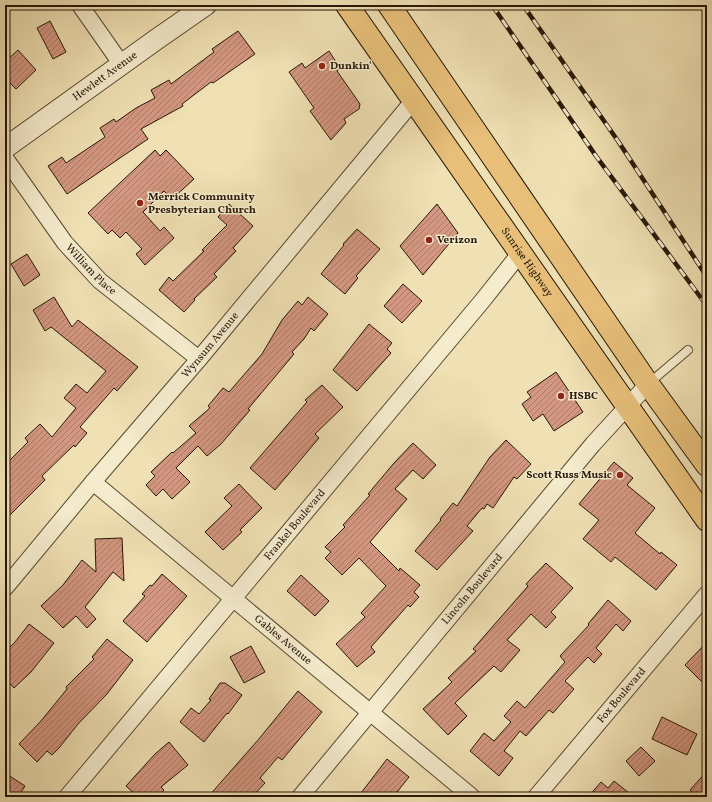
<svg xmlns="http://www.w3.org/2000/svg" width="712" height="802" font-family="Vollkorn,serif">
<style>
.building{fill:url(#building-hatch);stroke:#251707}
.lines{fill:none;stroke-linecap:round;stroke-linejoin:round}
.service-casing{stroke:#584a32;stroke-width:10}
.minor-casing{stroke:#584a32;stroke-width:18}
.tertiary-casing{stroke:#584a32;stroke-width:22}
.trunk-casing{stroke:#251707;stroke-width:24}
.service{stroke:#f5ecce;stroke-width:8}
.minor{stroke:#f5ecce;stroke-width:16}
.tertiary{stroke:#f5ecce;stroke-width:20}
.trunk{stroke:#e8c07a;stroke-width:22}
.rail-casing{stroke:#251707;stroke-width:4.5}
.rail{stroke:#f5ecce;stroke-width:3;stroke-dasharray:9;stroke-linecap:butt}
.poi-dot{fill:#8f2418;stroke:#f5ecce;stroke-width:1.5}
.labels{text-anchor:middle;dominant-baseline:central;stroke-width:3;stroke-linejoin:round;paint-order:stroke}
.poi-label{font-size:11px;font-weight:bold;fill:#251707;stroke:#f5ecce;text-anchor:start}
.street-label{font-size:11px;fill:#251707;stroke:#f5ecce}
</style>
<defs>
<pattern id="building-hatch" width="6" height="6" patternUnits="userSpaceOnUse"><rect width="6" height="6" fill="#d49781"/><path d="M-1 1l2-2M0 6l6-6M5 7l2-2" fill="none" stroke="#ac7a68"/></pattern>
</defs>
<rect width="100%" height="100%" fill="#f0e1b4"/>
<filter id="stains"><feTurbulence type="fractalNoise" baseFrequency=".005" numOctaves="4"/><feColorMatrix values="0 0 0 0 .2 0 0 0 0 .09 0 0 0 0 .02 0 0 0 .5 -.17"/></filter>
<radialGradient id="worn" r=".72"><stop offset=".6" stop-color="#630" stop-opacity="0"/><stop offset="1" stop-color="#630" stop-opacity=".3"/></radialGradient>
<path class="building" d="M50 21 66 52 53 59 37 28Z
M238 31 255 54 213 83 211 82 182 104 183 106 141 129 148 139 67 194 48 166 62 157 66 163 105 137 100 128 114 119 116 122 136 108 155 98 151 90 169 80 171 84 214 52 212 49Z
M18 50 36 70 16 89 5 78V62Z
M329 51 340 68 337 71 360 104 359 109 344 119 346 123 331 140 310 111 314 108 289 72 302 63 305 68Z
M155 150 160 156 166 150 194 179 172 199 164 191 143 212 160 231 164 227 174 238 145 265 136 254 142 249 126 232 120 238 112 230 108 234 88 213Z
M229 204 253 226 233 248 236 251 214 274 217 277 194 299 195 300 184 312 159 290 169 277 173 281 204 251 202 250 227 225 218 217Z
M437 204 458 233 423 275 400 246Z
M357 229 380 249 356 276 358 278 345 294 321 274 344 245 343 244Z
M27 254 40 275 24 286 11 264Z
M403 284 422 301 402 323 384 306Z
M54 297 72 327 78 320 138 367 117 391 114 388 80 427 87 433 75 447 74 445 42 476 45 480 5 520V478L10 473 5 469V465L28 442 25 438 40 424 52 437 76 408 64 398 76 384 87 393 106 371 51 327 45 331 33 310Z
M308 297 328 314 314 331 311 328 304 339 292 352 294 354 248 409 250 410 221 444 207 456 198 446 176 468 190 482 172 499 163 489 156 496 146 485 155 476 151 472 172 452 173 453 196 433 189 426 210 408 208 406 223 388 229 392 262 354 282 320 298 301 302 305Z
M369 324 392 343 387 349 391 353 357 391 333 370Z
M556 372 583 412 554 431 543 414 533 421 522 404 531 397 527 392Z
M322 385 343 407 315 434 319 438 275 490 250 468 307 402 305 400Z
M506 440 531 464 517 479 514 477 493 508 487 504 484 509 482 508 467 526 473 531 437 570 415 551 441 520 440 519 453 503 457 506 490 457Z
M413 443 436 465 423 479 413 470 395 489 407 499 370 542 399 571 400 568 420 585 414 592 419 597 410 607 408 605 371 647 375 652 357 667 336 644 365 617 361 613 386 586 359 558 342 575 325 558 331 552 325 547 345 527 343 525 370 495 368 494 394 463Z
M614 462 633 478 627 485 655 508 635 533 660 554 661 552 677 565 656 590 615 557 611 562 583 539 599 520 579 504Z
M239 484 262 508 240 530 242 532 223 550 205 532 232 506 224 498Z
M122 538 124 581 113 572 85 607 96 619 87 628 76 616 63 628 41 606 63 585 82 560 96 572 95 539Z
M546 563 573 588 551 612 556 617 546 628 531 614 507 640 520 650 501 672 494 666 455 703 467 716 448 735 423 709 452 682 448 678 476 651 473 649 528 586 526 584Z
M162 574 187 596 147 642 123 621 145 596 142 594 150 585 152 586Z
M301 575 329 601 315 616 287 591Z
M608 600 631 621 623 631 616 624 596 648 602 654 594 663 588 657 565 681 574 689 553 713 549 710 526 736 520 731 504 751 513 758 499 776 470 751 484 733 494 741 511 722 504 716 517 701 525 708 565 662 560 656 589 625 588 624Z
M29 624 54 643 31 672 14 688 5 678V652L15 642Z
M107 639 133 660 107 694 78 724 59 748 52 755 47 751 37 762 19 744 41 721 67 689 66 687 94 659 92 657Z
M707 642V687L685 665Z
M251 646 265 672 244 683 230 657Z
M220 683H225L242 695 228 714 227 713 204 742 180 722 191 708 199 714 211 700 209 699Z
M298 691 322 712 282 760 278 757 260 778 265 783 252 797H208L258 740Z
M662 717 697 734 687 755 652 739Z
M169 742 188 765 161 787 164 790 158 797H138L126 786 155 754Z
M641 747 655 761 639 776 626 761Z
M387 759 409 777 393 797H358Z
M707 771V797H697L690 790Z
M5 773 25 786 18 797H5Z
M614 781 634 797H588L601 782 608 788Z"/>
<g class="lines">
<g class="service-casing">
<path id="service" d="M648 384 688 350"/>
</g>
<g class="minor-casing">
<g id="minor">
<path d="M80 5 122 65"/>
<path id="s1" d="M5 158 65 243 100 281 199 359"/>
<path id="s2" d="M93 482 472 797"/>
<path id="s3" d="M5 588 93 482 199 359 414 100"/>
<path id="s4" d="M67 797 483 300 521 252"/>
<path id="s5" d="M300 797 593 444 648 384"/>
<path id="s6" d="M536 797 707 594"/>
</g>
</g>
<g class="tertiary-casing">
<g id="tertiary">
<path id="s7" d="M5 148 157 39 206 5"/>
</g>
</g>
<g class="trunk-casing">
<g id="trunk">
<path id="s8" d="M347 5 707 520"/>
<path d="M389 5 648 384 707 465"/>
</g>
</g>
<use href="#service" class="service"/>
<use href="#minor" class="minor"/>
<use href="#tertiary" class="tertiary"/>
<use href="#trunk" class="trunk"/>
<g class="rail-casing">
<path id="rail" d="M492 5 596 156 707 306
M523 5 618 141 707 277"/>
</g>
<use href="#rail" class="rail"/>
</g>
<g class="poi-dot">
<circle cx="322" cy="66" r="4"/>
<circle cx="140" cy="203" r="4"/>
<circle cx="429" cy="240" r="4"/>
<circle cx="561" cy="396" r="4"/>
<circle cx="620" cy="475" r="4"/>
</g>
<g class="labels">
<g class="poi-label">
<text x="330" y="66">Dunkin'</text>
<text x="148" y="197">Merrick Community<tspan x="148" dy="13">Presbyterian Church</tspan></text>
<text x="437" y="240">Verizon</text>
<text x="569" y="396">HSBC</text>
<text x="612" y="475" text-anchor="end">Scott Russ Music</text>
</g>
<g class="street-label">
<text stroke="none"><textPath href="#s7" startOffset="123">Hewlett Avenue</textPath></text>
<text stroke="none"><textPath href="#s8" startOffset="314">Sunrise Highway</textPath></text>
<text stroke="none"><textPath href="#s1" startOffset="141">William Place</textPath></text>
<text stroke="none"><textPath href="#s3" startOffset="318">Wynsum Avenue</textPath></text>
<text stroke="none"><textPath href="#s4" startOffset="355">Frankel Boulevard</textPath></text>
<text stroke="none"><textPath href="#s5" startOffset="270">Lincoln Boulevard</textPath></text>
<text stroke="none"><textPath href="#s2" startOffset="247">Gables Avenue</textPath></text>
<text stroke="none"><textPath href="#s6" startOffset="133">Fox Boulevard</textPath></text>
</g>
</g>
<rect width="712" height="802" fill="none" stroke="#f0e1b4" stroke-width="20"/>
<rect x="6" y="6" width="700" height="790" fill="none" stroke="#251707" stroke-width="2"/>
<rect x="10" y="10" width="692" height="782" fill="none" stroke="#251707"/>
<rect width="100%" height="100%" filter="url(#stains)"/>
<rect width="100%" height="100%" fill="url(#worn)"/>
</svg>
